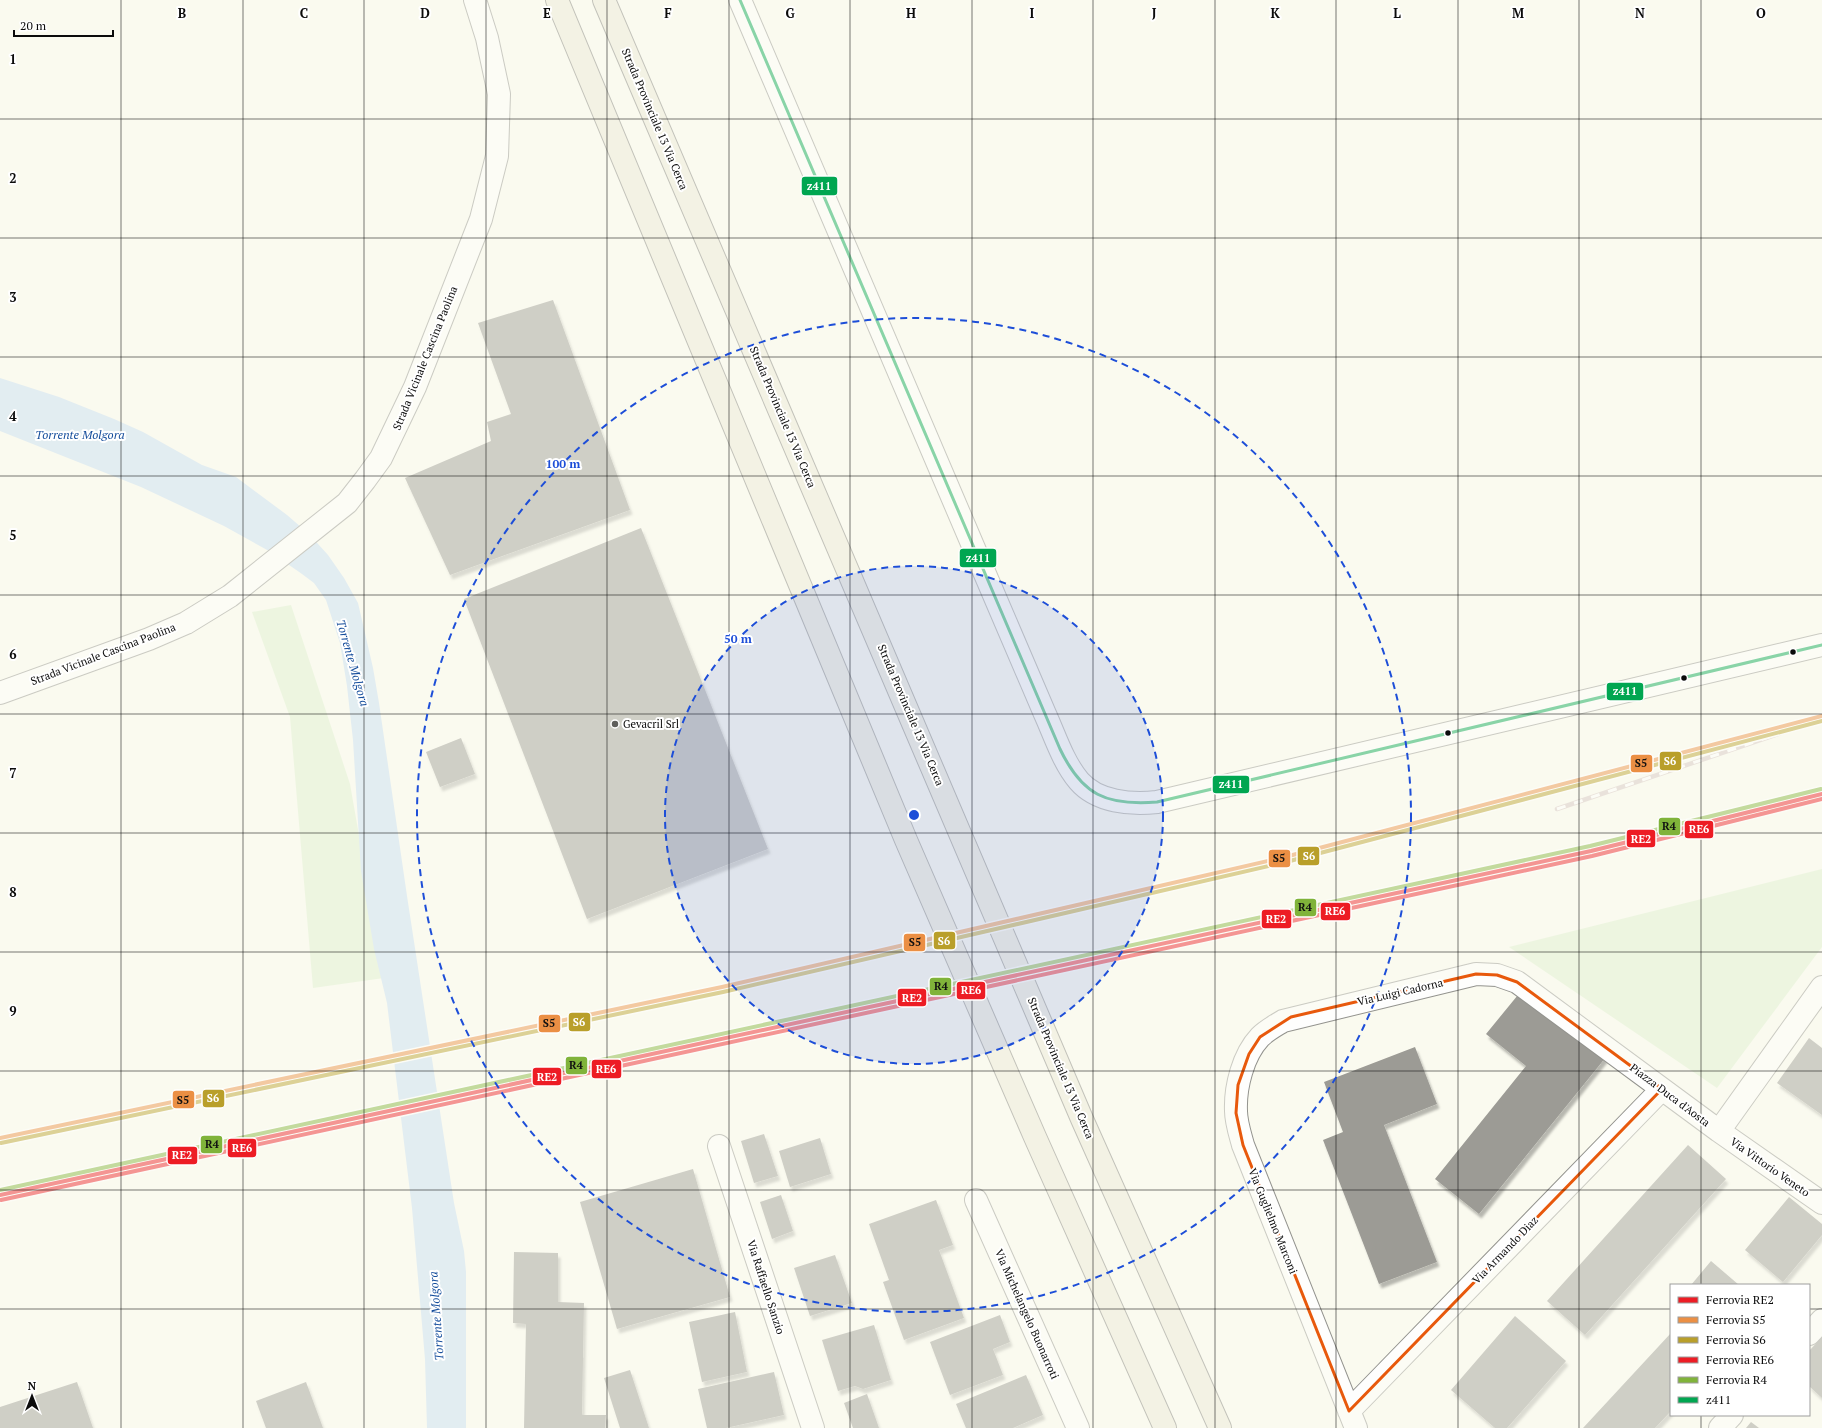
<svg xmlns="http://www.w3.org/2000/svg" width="1822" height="1428" font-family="'PT Serif',serif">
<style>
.green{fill:#def0cf}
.water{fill:#c6ddf4}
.building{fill:#9c9b95;filter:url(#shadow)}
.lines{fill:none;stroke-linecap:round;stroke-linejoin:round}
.minor-casing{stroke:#93938e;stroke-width:24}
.major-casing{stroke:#80807b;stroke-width:24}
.minor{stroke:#fefefd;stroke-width:22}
.major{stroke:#ece9d7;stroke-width:22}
.rail-casing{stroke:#d6c6c3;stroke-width:4.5}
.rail{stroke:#fff;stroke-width:3;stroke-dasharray:9;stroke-linecap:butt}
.bus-1-casing{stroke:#fff;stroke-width:6}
.bus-1{stroke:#00a651;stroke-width:3}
.rail-1-casing{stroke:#fff;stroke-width:7}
.rail-2-casing{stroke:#fff;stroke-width:7}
.rail-3-casing{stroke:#fff;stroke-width:7}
.rail-4-casing{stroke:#fff;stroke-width:7}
.rail-5-casing{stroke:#fff;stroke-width:7}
.rail-1{stroke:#ed1c24;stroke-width:4}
.rail-2{stroke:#eb8f44;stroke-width:4}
.rail-3{stroke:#b99f2a;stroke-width:4}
.rail-4{stroke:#ed1c24;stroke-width:4}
.rail-5{stroke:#80b33a;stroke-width:4}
.marked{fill:none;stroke:#e8590c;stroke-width:3;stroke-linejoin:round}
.grid{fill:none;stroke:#0b0b0b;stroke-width:1;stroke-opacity:0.55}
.ring{fill:none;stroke:#1d4ed8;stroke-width:2;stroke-dasharray:7 5}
.bus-dot{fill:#0b0b0b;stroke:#fff;stroke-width:1.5}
.poi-dot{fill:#5f5f5b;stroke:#fff;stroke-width:1.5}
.labels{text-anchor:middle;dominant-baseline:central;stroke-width:4;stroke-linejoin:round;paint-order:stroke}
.street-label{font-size:11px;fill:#0b0b0b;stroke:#fff}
.poi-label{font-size:11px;fill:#0b0b0b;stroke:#fff;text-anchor:start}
.water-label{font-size:12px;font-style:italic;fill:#164e9c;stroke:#fff}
.grid-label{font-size:13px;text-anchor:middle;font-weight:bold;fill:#0b0b0b;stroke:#fff;stroke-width:4;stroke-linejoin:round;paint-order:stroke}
.centre{fill:#1d4ed8;stroke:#fff;stroke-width:2}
.ring-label{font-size:12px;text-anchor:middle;font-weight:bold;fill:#1d4ed8;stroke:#fff;stroke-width:4;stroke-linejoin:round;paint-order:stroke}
.line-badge{stroke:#fff;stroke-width:1.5}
.badge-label{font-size:11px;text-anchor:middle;font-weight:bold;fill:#fff}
.pale-badge-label{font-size:11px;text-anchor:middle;font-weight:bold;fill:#111}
</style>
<defs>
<filter id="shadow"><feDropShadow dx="2.5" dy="4.5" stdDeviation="1" flood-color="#0004"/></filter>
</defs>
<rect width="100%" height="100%" fill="#fafaef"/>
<path class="green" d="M291 605 350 784 384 978 313 988 290 717 252 612Z
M1822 869V947L1717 1088 1509 947Z"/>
<path class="water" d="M0 378 59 397 114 419 143 432 202 465 236 477 287 515 309 534 328 555 344 578 358 603 373 668 379 703 407 896 454 1203 464 1251 466 1272V1428H427L425 1359 412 1208 387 1003 374 949 361 871 353 740 347 686 340 643 326 600 314 583 302 574 269 551 224 526 141 487 0 431Z"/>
<path class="building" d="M553 300 630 510 450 575 405 478 491 441 487 422 511 414 478 323Z
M641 528 768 849 587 919 464 599Z
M461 738 475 774 440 787 426 752Z
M1522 990 1606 1057 1479 1214 1435 1179 1526 1066 1486 1034Z
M1809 1038 1822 1048V1115L1777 1083Z
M1415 1047 1437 1104 1384 1125 1437 1262 1379 1284 1323 1140 1343 1132 1324 1082Z
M764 1134 778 1176 754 1183 741 1141Z
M820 1138 831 1174 790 1187 779 1151Z
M1688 1145 1726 1179 1585 1335 1547 1301Z
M693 1169 730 1297 617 1329 580 1202Z
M781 1195 793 1231 772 1239 760 1202Z
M1789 1197 1822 1224V1235L1783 1282 1745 1250Z
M936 1200 953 1245 939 1250 964 1318 904 1340 883 1282 889 1280 869 1224Z
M514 1252 558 1253V1302L584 1303 582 1415H606L605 1428H524L526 1324 513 1323Z
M835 1255 852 1303 810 1316 794 1268Z
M1711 1261 1739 1285H1691Z
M735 1312 747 1372 702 1382 689 1322Z
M1000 1315 1010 1342 993 1349 1003 1375 950 1395 930 1342Z
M1515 1316 1566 1361 1507 1428H1495L1451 1390Z
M874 1325 891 1380 863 1389 855 1386 838 1391 822 1340Z
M1671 1333V1411L1655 1428H1583Z
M1822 1337V1398L1809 1386V1351Z
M630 1370 649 1428H620L604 1378Z
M774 1372 784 1415 726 1428H707L698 1389Z
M1026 1375 1043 1415 1013 1428H966L956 1404Z
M77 1382 93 1428H0V1407Z
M306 1382 323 1428H266L256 1401Z
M867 1394 879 1428H853L844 1403Z
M1751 1422 1759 1428H1746Z"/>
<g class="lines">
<g class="minor-casing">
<path id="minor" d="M740 0C822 188 902 377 982 567 1003 616 1024 665 1045 714 1055 736 1063 762 1079 781 1097 802 1131 805 1157 802L1822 645
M0 693 149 639 186 623 230 596 347 503 365 480 381 458 415 387 481 219 497 156 499 94 487 38 475 0
M1719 1131 1822 987
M719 1146 813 1428
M976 1200 1078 1428
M1809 1334 1822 1320
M1349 1411 1662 1089
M1356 1428 1243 1145C1240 1134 1236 1122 1236 1111 1235 1087 1243 1055 1260 1037 1267 1030 1275 1026 1283 1021L1476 974 1497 975 1517 982 1719 1131 1822 1203
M1720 1428 1732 1415"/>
</g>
<g class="major-casing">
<path id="major" d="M557 0 906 840 1035 1137 1165 1428
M604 0 1082 1119 1220 1428"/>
</g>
<use href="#minor" class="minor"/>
<use href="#major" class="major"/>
<g class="rail-casing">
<path id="rail" d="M1557 809 1822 719"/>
</g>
<use href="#rail" class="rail"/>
<g class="bus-1-casing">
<path id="bus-1" d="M740 0 1060 749C1082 795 1106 806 1157 802L1822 645"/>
</g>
<use href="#bus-1" class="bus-1"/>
<g class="rail-1-casing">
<path id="rail-1" d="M0 1195 1591 851 1822 794"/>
</g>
<g class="rail-2-casing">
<path id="rail-2" d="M0 1138 722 987 1285 857 1822 716"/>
</g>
<g class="rail-3-casing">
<path id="rail-3" d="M1 1143 723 992 1286 862 1822 721"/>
</g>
<g class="rail-4-casing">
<path id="rail-4" d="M1 1200 1592 856 1822 799"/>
</g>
<g class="rail-5-casing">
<path id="rail-5" d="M0 1190 1590 846 1821 789"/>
</g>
<use href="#rail-1" class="rail-1"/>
<use href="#rail-2" class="rail-2"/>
<use href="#rail-3" class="rail-3"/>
<use href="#rail-4" class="rail-4"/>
<use href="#rail-5" class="rail-5"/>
</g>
<path d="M0 0H1822V1428H0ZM1476 974 1497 975 1517 982 1662 1089 1349 1411 1243 1145 1236 1113 1238 1085 1249 1054 1260 1037 1291 1017Z" fill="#fafaef" fill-opacity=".55" fill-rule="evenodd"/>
<path class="marked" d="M1476 974 1497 975 1517 982 1662 1089 1349 1411 1243 1145 1236 1113 1238 1085 1249 1054 1260 1037 1291 1017Z"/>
<path class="grid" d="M121 0V1428M243 0V1428M364 0V1428M486 0V1428M607 0V1428M729 0V1428M850 0V1428M972 0V1428M1093 0V1428M1215 0V1428M1336 0V1428M1458 0V1428M1579 0V1428M1701 0V1285M0 119H1822M0 238H1822M0 357H1822M0 476H1822M0 595H1822M0 714H1822M0 833H1822M0 952H1822M0 1071H1822M0 1190H1822M0 1309H1671M1809 1309H1822M1701 1415V1428"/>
<circle cx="914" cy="815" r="249" fill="#1d4ed8" fill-opacity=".12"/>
<g class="ring">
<circle cx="914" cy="815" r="249"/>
<circle cx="914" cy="815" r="497"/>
</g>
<g class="bus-dot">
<circle cx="1793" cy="652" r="3.5"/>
<circle cx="1684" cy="678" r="3.5"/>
<circle cx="1448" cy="733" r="3.5"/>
</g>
<circle class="poi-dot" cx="615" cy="724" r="4"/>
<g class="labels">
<g class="street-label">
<text transform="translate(655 119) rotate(67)">Strada Provinciale 13 Via Cerca</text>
<text transform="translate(425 358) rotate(-68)">Strada Vicinale Cascina Paolina</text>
<text transform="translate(783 417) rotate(67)">Strada Provinciale 13 Via Cerca</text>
<text transform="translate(103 654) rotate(-21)">Strada Vicinale Cascina Paolina</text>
<text transform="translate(911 715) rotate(67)">Strada Provinciale 13 Via Cerca</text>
<text transform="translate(1400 992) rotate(-13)">Via Luigi Cadorna</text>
<text transform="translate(1061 1068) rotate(67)">Strada Provinciale 13 Via Cerca</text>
<text transform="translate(1670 1095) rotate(37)">Piazza Duca d'Aosta</text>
<text transform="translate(1770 1167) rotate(35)">Via Vittorio Veneto</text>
<text transform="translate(1273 1221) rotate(68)">Via Guglielmo Marconi</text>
<text transform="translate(1505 1250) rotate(-46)">Via Armando Diaz</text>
<text transform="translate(766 1287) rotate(72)">Via Raffaello Sanzio</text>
<text transform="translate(1027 1314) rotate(66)">Via Michelangelo Buonarroti</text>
</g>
<g class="poi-label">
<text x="623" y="724">Gevacril Srl</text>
</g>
<g class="water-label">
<text x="80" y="434">Torrente Molgora</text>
<text transform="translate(353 663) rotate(74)">Torrente Molgora</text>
<text transform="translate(436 1316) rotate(-94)">Torrente Molgora</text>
</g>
</g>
<g class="grid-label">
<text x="182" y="18">B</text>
<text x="304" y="18">C</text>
<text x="425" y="18">D</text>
<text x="547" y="18">E</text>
<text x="668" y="18">F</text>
<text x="790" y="18">G</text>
<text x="911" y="18">H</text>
<text x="1032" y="18">I</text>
<text x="1154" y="18">J</text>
<text x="1275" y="18">K</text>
<text x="1397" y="18">L</text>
<text x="1518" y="18">M</text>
<text x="1640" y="18">N</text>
<text x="1761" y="18">O</text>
<text x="13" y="64">1</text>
<text x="13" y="183">2</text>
<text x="13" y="302">3</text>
<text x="13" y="421">4</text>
<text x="13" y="540">5</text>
<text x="13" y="659">6</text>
<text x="13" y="778">7</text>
<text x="13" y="897">8</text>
<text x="13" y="1016">9</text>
</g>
<circle cx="914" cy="815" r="6" class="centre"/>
<g class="ring-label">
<text x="563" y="468">100 m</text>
<text x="738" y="643">50 m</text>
</g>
<g class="line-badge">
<rect x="801" y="176" width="37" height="20" rx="4" fill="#00a651"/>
<rect x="959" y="548" width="38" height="20" rx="4" fill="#00a651"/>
<rect x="1606" y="682" width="38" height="19" rx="4" fill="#00a651"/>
<rect x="1659" y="751" width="23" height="20" rx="4" fill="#b99f2a"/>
<rect x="1630" y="754" width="23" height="19" rx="4" fill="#eb8f44"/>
<rect x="1212" y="775" width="38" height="19" rx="4" fill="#00a651"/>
<rect x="1658" y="817" width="23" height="19" rx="4" fill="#80b33a"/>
<rect x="1684" y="820" width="30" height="19" rx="4" fill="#ed1c24"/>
<rect x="1626" y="829" width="30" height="19" rx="4" fill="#ed1c24"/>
<rect x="1297" y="846" width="23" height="20" rx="4" fill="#b99f2a"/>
<rect x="1268" y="849" width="23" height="19" rx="4" fill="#eb8f44"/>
<rect x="1294" y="898" width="23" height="19" rx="4" fill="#80b33a"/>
<rect x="1320" y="902" width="31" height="19" rx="4" fill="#ed1c24"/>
<rect x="1261" y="909" width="31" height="20" rx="4" fill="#ed1c24"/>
<rect x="933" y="931" width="23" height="19" rx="4" fill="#b99f2a"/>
<rect x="903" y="933" width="23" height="19" rx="4" fill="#eb8f44"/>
<rect x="929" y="977" width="23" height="19" rx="4" fill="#80b33a"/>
<rect x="956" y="981" width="30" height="19" rx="4" fill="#ed1c24"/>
<rect x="897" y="988" width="30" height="19" rx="4" fill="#ed1c24"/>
<rect x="568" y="1012" width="23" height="20" rx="4" fill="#b99f2a"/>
<rect x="538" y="1014" width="23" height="19" rx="4" fill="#eb8f44"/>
<rect x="565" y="1056" width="23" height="19" rx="4" fill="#80b33a"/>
<rect x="591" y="1059" width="31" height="20" rx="4" fill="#ed1c24"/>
<rect x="532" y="1067" width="30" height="19" rx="4" fill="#ed1c24"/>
<rect x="202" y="1089" width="23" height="19" rx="4" fill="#b99f2a"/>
<rect x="172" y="1090" width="23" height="19" rx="4" fill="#eb8f44"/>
<rect x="200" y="1135" width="23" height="19" rx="4" fill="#80b33a"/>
<rect x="227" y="1138" width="30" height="20" rx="4" fill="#ed1c24"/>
<rect x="167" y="1146" width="31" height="19" rx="4" fill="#ed1c24"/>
</g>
<g class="badge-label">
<text x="819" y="190">z411</text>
<text x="978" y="562">z411</text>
<text x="1625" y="695">z411</text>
<text x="1670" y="765">S6</text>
<text x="1231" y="788">z411</text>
<text x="1699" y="833">RE6</text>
<text x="1641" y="843">RE2</text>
<text x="1309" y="860">S6</text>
<text x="1335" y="915">RE6</text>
<text x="1276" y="923">RE2</text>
<text x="944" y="945">S6</text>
<text x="971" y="994">RE6</text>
<text x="912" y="1002">RE2</text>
<text x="579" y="1026">S6</text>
<text x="606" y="1073">RE6</text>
<text x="547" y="1081">RE2</text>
<text x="213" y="1102">S6</text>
<text x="242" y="1152">RE6</text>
<text x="182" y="1159">RE2</text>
</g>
<g class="pale-badge-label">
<text x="1641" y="767">S5</text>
<text x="1669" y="830">R4</text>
<text x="1279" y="862">S5</text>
<text x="1305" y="911">R4</text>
<text x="915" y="946">S5</text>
<text x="941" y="990">R4</text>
<text x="549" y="1027">S5</text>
<text x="576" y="1069">R4</text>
<text x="183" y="1104">S5</text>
<text x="212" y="1148">R4</text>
</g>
<rect x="1670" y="1284" width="140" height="132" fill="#ffffff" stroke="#9d9d9d"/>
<rect x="1678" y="1297" width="20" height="6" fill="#ed1c24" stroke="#9d9d9d"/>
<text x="1706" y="1304" font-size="12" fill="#0b0b0b">Ferrovia RE2</text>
<rect x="1678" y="1317" width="20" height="6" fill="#eb8f44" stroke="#9d9d9d"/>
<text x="1706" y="1324" font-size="12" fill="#0b0b0b">Ferrovia S5</text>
<rect x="1678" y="1337" width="20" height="6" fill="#b99f2a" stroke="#9d9d9d"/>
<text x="1706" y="1344" font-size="12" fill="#0b0b0b">Ferrovia S6</text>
<rect x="1678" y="1357" width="20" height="6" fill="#ed1c24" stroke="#9d9d9d"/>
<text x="1706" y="1364" font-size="12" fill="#0b0b0b">Ferrovia RE6</text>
<rect x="1678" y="1377" width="20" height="6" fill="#80b33a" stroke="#9d9d9d"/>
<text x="1706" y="1384" font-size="12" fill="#0b0b0b">Ferrovia R4</text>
<rect x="1678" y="1397" width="20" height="6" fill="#00a651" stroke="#9d9d9d"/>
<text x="1706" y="1404" font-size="12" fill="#0b0b0b">z411</text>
<g transform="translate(32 1396)" stroke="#ffffff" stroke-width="3" paint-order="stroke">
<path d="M0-3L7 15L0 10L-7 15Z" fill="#0b0b0b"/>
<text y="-6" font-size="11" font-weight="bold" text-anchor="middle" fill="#0b0b0b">N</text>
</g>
<path d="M14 30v6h99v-6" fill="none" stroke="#0b0b0b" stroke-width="2"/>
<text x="20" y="30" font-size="12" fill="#0b0b0b" stroke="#ffffff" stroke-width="3" paint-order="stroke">20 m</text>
</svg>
